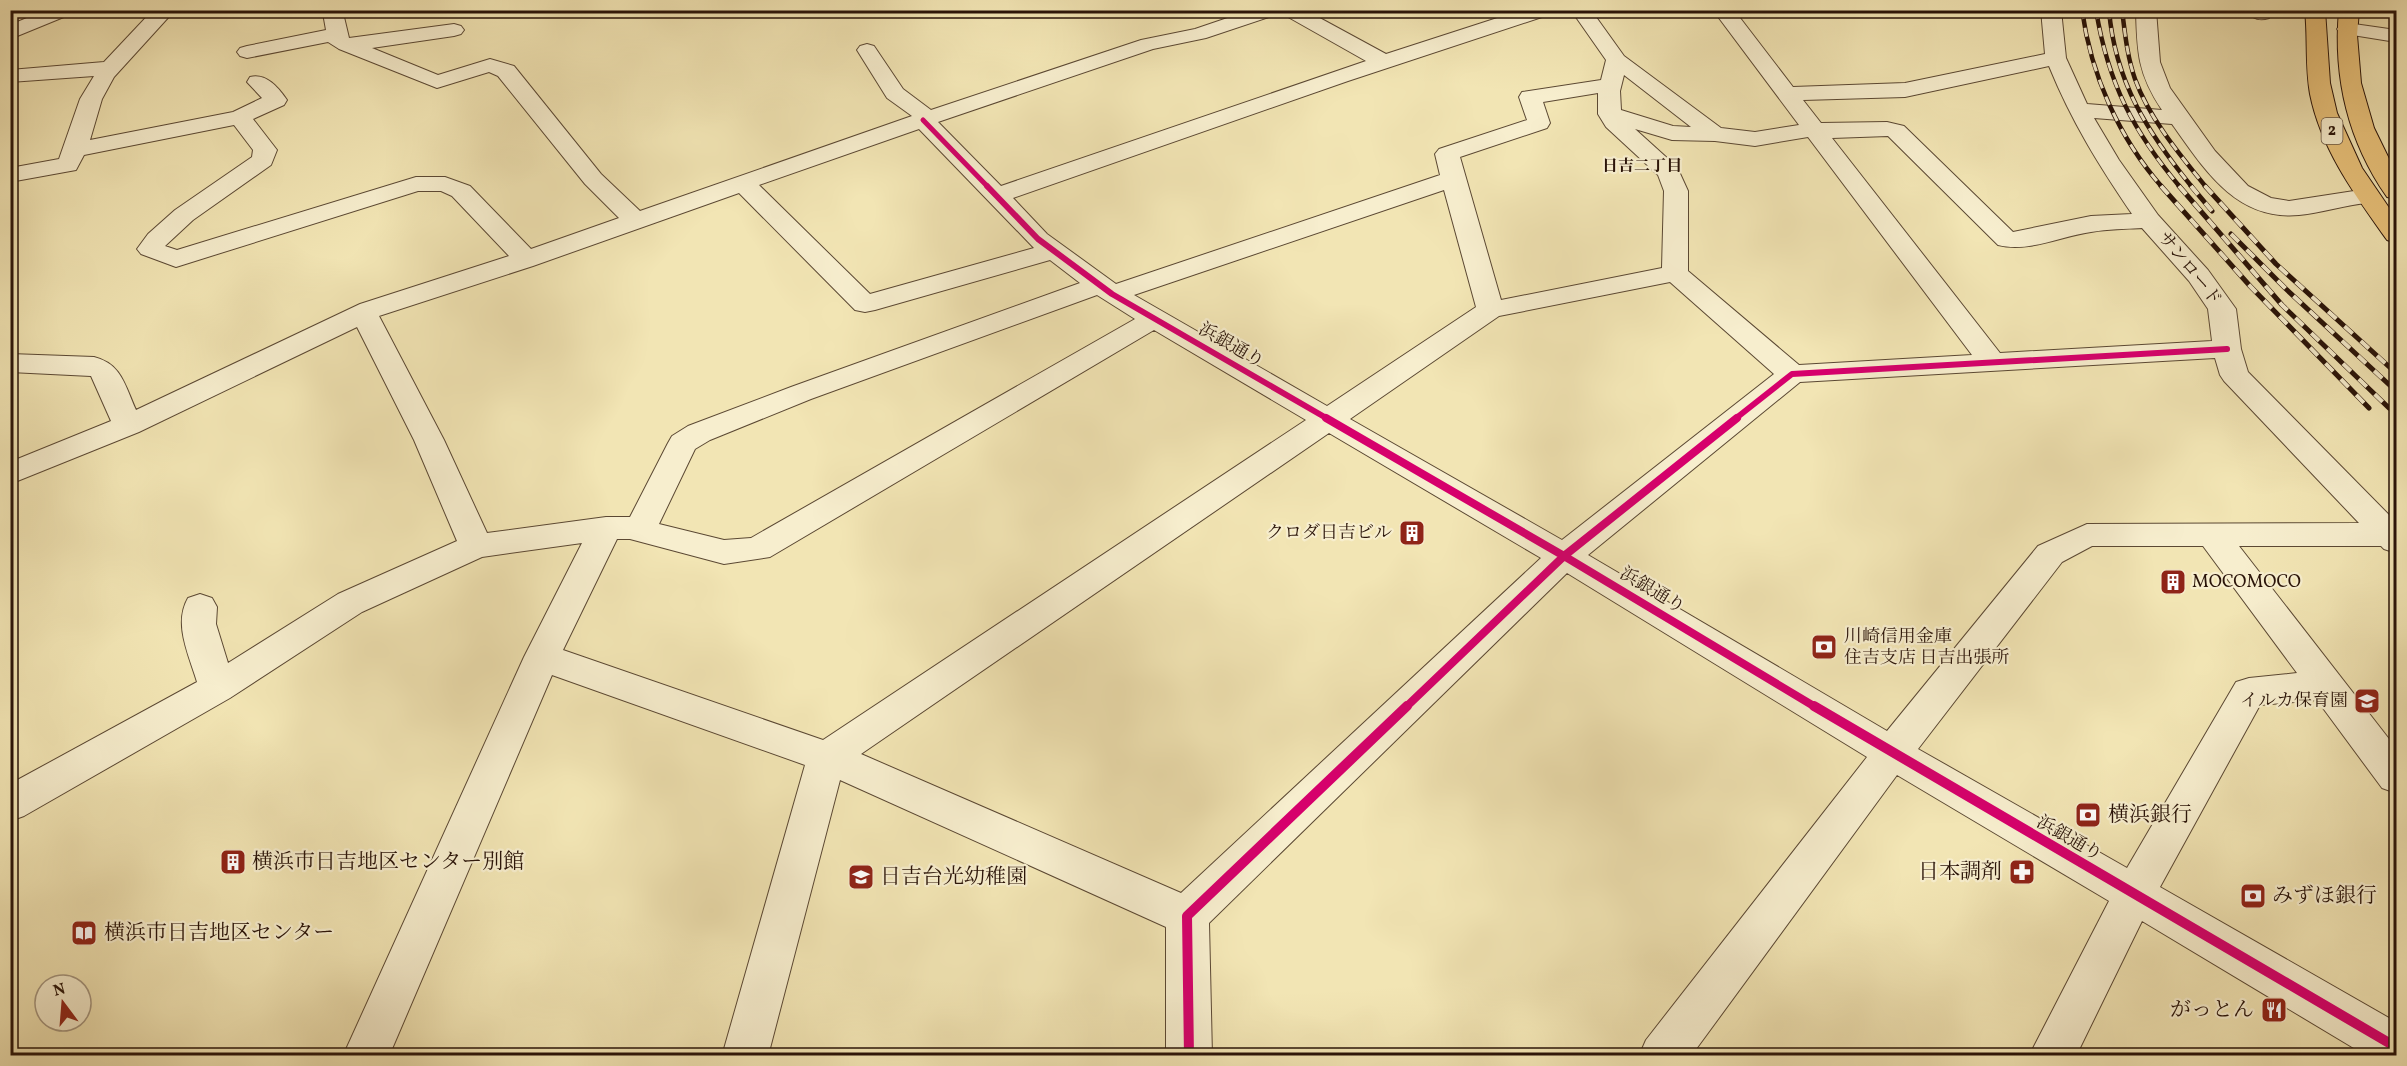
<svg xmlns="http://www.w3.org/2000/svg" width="2407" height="1066" font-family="Vollkorn,'Noto Serif JP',serif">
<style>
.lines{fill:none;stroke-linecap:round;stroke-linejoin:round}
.minor-casing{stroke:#5b4833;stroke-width:2}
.major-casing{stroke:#291308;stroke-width:2}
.minor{fill:#f7eece;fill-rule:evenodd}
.major{fill:#e9c27a;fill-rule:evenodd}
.rail-far1-casing{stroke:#291308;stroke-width:4.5}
.rail-casing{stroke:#291308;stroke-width:5}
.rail-far1{stroke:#f7eece;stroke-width:3;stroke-dasharray:9;stroke-linecap:butt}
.rail{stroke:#f7eece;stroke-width:4;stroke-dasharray:11;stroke-linecap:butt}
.cycleway-far3-casing{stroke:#f7eece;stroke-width:8}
.cycleway-far2-casing{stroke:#f7eece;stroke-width:9}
.cycleway-far1-casing{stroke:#f7eece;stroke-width:11}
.cycleway-casing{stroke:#f7eece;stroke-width:14}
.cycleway-far3{stroke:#d6006c;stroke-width:5}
.cycleway-far2{stroke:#d6006c;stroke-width:6}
.cycleway-far1{stroke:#d6006c;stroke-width:8}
.cycleway{stroke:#d6006c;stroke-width:10}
.labels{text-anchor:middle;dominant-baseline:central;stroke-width:4.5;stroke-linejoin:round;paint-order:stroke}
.shield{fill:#f7eece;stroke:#675543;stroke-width:1.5}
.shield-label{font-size:16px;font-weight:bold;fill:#291308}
.far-neighbourhood-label{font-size:16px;font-weight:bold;fill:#291308;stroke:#f7eece}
.street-label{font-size:18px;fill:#291308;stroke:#f7eece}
.poi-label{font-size:18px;fill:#291308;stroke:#f7eece;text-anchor:end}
.near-poi-label{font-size:21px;fill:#291308;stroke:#f7eece;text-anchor:start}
</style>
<rect width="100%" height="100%" fill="#f2e5b4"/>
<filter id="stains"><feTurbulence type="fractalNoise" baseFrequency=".00333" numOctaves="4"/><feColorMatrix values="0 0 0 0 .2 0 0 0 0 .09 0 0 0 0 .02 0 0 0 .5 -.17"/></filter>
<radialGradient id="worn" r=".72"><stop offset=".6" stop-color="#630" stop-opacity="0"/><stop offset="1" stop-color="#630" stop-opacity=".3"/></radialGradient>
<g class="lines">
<g class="minor-casing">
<path id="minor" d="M46 10H74L71 14 10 39V25Z
M153 10H175L114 77 102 99 90 140 233 112 262 98 247 82 250 77C266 73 278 87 287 100L284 105 253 119 277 150 271 165 193 220 165 246 177 250 416 177H445L470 186 531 249 619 218 585 184 498 76 489 72 437 88 339 49 328 42 247 58 240 56 237 52 240 48 247 46 326 30 323 13 325 10H360L357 14 344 17 349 38 454 24 461 26 464 30 461 34 454 36 372 48 438 75 490 59 514 66 601 174 640 211 912 116 887 98 857 50 860 46 867 44 874 46 903 89 931 110 1141 40 1195 29 1251 10H1305L1386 54 1522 10H1554L1551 14 1348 81 1013 198 1047 234 1116 284 1440 175 1435 154 1439 149 1527 120 1519 97 1522 92 1601 80 1606 60 1571 10H1591L1624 56 1721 128 1755 132 1799 125 1713 10H1734L1793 87 1905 83 2045 54 2041 10H2061L2066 58 2087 104 2162 110C2138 74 2137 53 2136 10H2156L2160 62 2170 88 2215 151 2248 186 2271 198 2289 201 2367 189 2376 191 2379 196 2376 201 2367 203C2344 205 2322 213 2299 215 2236 221 2204 169 2172 124L2094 118 2119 160 2158 215 2208 270 2236 309 2241 349 2248 372 2396 522V553L2384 549 2381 546H2239L2396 748V793L2382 788 2317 700 2260 705 2160 887 2396 1022V1056H2367L2142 921 2076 1056H2029L2109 901 1897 775 1691 1056H1639L1646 1040 1867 757 1567 573 1209 923 1212 1056H1166V927L840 780 768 1056H722L805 765 552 675 389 1056H343L524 657 582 543 482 557 362 612 230 698 24 816 10 821V784L197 682C189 655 173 624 188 598L200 594 212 598 217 607 216 624 228 663 338 594 457 541 414 440 357 327 139 432 10 484V462L111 421 91 376 10 372V354L94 357C122 364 125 386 136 410L360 304 509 256 452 196 441 191H418L176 267 141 254 137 249 148 234 175 210 252 157 253 150 234 125 84 155 76 170 10 182V168L59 159 80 99 94 76 10 82V70L104 62ZM1281 13 1366 61 1001 186 938 122 1153 49 1206 38ZM2049 66C2072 122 2098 164 2132 214L2091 216 2013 232 1904 126 1887 122 1821 123 1803 100 1905 97ZM1624 75 1691 127 1673 126 1621 110 1620 91ZM1598 93V114L1606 127 1658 175 1664 191 1662 268 1501 300 1460 157 1547 128 1550 123 1543 102ZM919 129 1034 248 870 294 759 185ZM1635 129 1672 140 1715 141 1755 146 1808 137 1972 355 1799 365 1688 271V191L1677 167ZM1888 136 1998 245C2028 253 2061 236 2091 232 2108 229 2125 229 2142 228L2189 281 2208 309 2212 341 2000 353 1832 138ZM1444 190 1476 307 1327 406 1134 295ZM739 193 855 310 865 312 875 310 1050 260 1080 283 791 387 688 426 672 436 668 443 630 517H606L487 533 444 440 379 316 533 266ZM1670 282 1774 374 1562 540 1350 419 1499 316ZM1097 295 1135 319 751 538 724 540 659 524 695 449 710 440 811 399ZM1154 330 1306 420 823 740 563 650 617 539H630L724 564 770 557ZM2215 358 2220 375 2224 381 2359 523 2087 524 2038 546 1887 731 1588 555 1800 382ZM1329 433 1541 558 1181 893 861 754ZM2092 546H2203L2297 673 2249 678 2236 682 2127 868 1918 749 2062 562Z
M2246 10H2269L2272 14 2269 18C2260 21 2252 19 2246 10Z
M2347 23 2396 30V42L2340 33 2337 29 2340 25Z"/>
</g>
<g class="major-casing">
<path id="major" d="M2305 10H2325L2330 83 2337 113 2362 168 2396 218V243L2387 240C2355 195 2321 149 2310 94 2305 66 2308 38 2305 10Z
M2339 10H2359L2357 35 2361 83 2374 128 2396 173V199L2387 197C2348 141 2333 78 2339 10Z"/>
</g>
<use href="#minor" class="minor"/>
<use href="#major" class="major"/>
<g class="rail-far1-casing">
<path id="rail-far1" d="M2082 10C2091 75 2119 138 2162 187
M2096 10C2108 83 2133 131 2180 187
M2109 10C2115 82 2148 133 2192 187
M2122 10C2125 33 2127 56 2135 79 2149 118 2180 155 2206 187"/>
</g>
<g class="rail-casing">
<path id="rail" d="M2161 186 2250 286 2369 408
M2179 186 2282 305 2389 408
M2191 186 2212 211
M2205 186 2276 264 2396 373
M2231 234 2286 289 2396 391"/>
</g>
<use href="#rail-far1" class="rail-far1"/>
<use href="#rail" class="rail"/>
<g class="cycleway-far3-casing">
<path id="cycleway-far3" d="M923 120 988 187"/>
</g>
<g class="cycleway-far2-casing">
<path id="cycleway-far2" d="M987 186 1038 239 1112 294 1328 419
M1735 419 1792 374 2227 349"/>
</g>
<g class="cycleway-far1-casing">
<path id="cycleway-far1" d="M1326 418 1564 556 1817 708
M1405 708 1564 556 1737 418"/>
</g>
<g class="cycleway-casing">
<path id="cycleway" d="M1814 706 2396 1047
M1189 1056 1187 916 1407 706"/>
</g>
<use href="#cycleway-far3" class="cycleway-far3"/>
<use href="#cycleway-far2" class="cycleway-far2"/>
<use href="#cycleway-far1" class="cycleway-far1"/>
<use href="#cycleway" class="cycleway"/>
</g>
<defs>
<g id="building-square" transform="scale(1.35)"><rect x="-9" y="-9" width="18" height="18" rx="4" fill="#8f2418" stroke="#f7eece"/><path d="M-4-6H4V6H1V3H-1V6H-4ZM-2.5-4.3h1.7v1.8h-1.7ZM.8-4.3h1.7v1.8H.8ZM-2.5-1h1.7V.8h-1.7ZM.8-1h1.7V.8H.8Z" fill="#fff"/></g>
<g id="bank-square" transform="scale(1.35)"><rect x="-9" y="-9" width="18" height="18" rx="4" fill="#8f2418" stroke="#f7eece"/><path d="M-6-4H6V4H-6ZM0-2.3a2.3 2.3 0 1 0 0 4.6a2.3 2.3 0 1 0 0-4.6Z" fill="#fff"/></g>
<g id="school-square" transform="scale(1.35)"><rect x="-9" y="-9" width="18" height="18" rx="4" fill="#8f2418" stroke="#f7eece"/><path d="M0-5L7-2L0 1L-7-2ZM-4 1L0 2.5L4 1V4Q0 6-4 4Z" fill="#fff"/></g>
<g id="pharmacy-square" transform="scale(1.35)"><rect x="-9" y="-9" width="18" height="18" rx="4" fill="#8f2418" stroke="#f7eece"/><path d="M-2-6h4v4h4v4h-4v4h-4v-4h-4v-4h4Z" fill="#fff"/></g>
<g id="library-square" transform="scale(1.35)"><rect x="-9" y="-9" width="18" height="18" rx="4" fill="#8f2418" stroke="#f7eece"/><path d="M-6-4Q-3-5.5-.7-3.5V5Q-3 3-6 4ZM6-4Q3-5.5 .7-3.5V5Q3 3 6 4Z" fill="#fff"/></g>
<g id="restaurant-square" transform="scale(1.35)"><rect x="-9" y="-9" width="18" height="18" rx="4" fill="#8f2418" stroke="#f7eece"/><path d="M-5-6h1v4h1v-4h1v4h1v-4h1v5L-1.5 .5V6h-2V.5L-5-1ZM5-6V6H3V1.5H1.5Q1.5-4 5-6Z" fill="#fff"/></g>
</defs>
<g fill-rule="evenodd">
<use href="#building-square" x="1412" y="533"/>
<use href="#building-square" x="2173" y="582"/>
<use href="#bank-square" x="1824" y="647"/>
<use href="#school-square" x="2367" y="701"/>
<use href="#bank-square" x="2088" y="815"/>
<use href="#building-square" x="233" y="862"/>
<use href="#pharmacy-square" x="2022" y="872"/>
<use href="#school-square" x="861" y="877"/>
<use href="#bank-square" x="2253" y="896"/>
<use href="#library-square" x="84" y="933"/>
<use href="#restaurant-square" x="2274" y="1010"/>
</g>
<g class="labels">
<rect class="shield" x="2321.5" y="118" width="21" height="26" rx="4.5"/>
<g class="shield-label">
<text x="2332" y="131">2</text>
</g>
<g class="far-neighbourhood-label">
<text x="1642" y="167">日吉二丁目</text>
</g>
<g class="street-label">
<text transform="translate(2189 269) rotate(51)">サンロード</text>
<text transform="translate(1231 346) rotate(30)">浜銀通り</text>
<text transform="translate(1652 591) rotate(31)">浜銀通り</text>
<text transform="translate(2069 839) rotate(30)">浜銀通り</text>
</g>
<g class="poi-label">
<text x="1392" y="533">クロダ日吉ビル</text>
<text x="2192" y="582" text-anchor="start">MOCOMOCO</text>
<text x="1844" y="637" text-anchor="start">川崎信用金庫<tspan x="1844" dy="21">住吉支店 日吉出張所</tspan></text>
<text x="2348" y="701">イルカ保育園</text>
</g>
<g class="near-poi-label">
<text x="2108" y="815">横浜銀行</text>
<text x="252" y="862">横浜市日吉地区センター別館</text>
<text x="2002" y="872" text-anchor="end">日本調剤</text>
<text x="880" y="877">日吉台光幼稚園</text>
<text x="2272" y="896">みずほ銀行</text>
<text x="104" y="933">横浜市日吉地区センター</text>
<text x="2254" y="1010" text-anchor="end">がっとん</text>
</g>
</g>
<rect width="2407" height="1066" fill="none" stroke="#f2e5b4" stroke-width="36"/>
<rect x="12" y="12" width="2383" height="1042" fill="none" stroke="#291308" stroke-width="3"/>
<rect x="18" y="18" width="2371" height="1030" fill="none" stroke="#291308" stroke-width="1.5"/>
<g transform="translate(63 1003) rotate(344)"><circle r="28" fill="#f7eece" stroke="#a5967f" stroke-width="1.5"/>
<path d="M0-4.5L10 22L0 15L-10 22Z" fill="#8f2418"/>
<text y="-9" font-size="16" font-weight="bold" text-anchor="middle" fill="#291308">N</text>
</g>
<rect width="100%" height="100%" filter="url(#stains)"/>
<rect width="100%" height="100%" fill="url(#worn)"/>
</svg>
